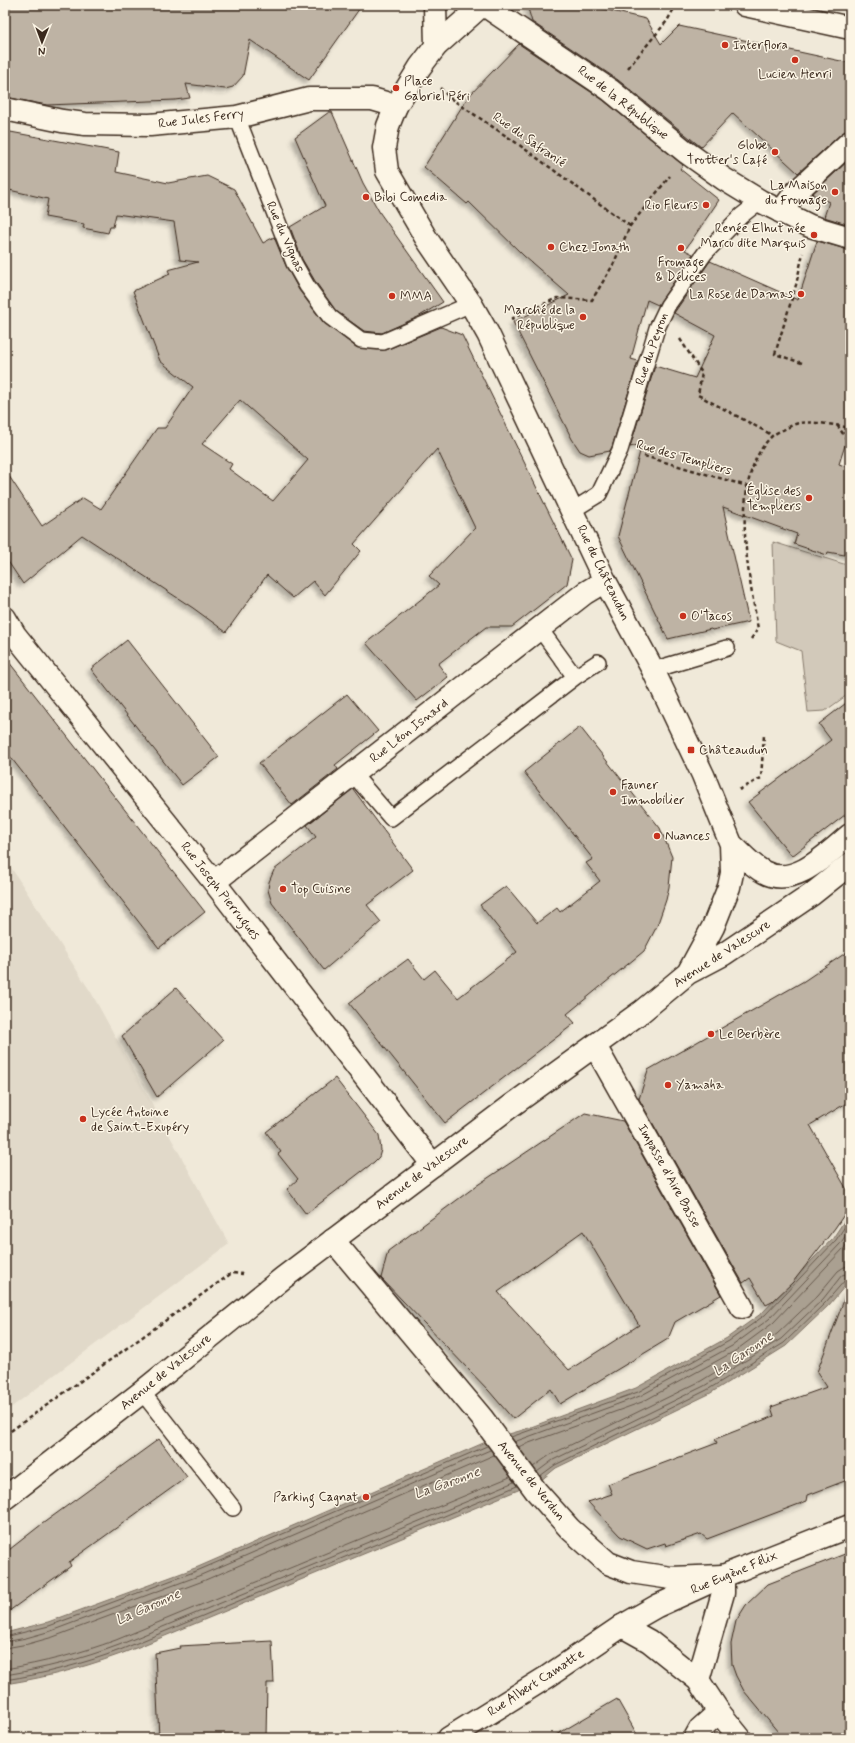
<svg xmlns="http://www.w3.org/2000/svg" width="855" height="1743" font-family="Mynerve,sans-serif">
<style>
.built{fill:#e1d9c9}
.green{fill:#d2c9ba;stroke:#867a6c}
.water{fill:#aaa091;stroke:#7e7163}
.lines{fill:none;stroke-linecap:round;stroke-linejoin:round}
.shore{stroke:#67594c;stroke-width:1}
.building{fill:#beb3a4;stroke:#3b2a1e;fill-rule:evenodd;filter:url(#shadow)}
.service-casing{stroke:#3b2a1e;stroke-width:18}
.pedestrian-casing{stroke:#3b2a1e;stroke-width:25}
.minor-casing{stroke:#3b2a1e;stroke-width:25}
.tertiary-casing{stroke:#3b2a1e;stroke-width:25}
.secondary-casing{stroke:#3b2a1e;stroke-width:25}
.path{stroke:#3b2a1e;stroke-width:2.5;stroke-dasharray:4 3;stroke-linecap:butt}
.service{stroke:#fcf5e5;stroke-width:15}
.pedestrian{stroke:#fcf5e5;stroke-width:22}
.minor{stroke:#fcf5e5;stroke-width:22}
.tertiary{stroke:#fcf5e5;stroke-width:22}
.secondary{stroke:#fcf5e5;stroke-width:22}
.poi-dot{fill:#c8321e;stroke:#fcf5e5;stroke-width:1.5}
.labels{text-anchor:middle;dominant-baseline:central;stroke-width:3;stroke-linejoin:round;paint-order:stroke}
.poi-label{font-size:13px;fill:#3b2a1e;stroke:#fcf5e5;text-anchor:start}
.street-label{font-size:13px;fill:#3b2a1e;stroke:#fcf5e5}
.water-label{font-size:14px;font-style:italic;fill:#625346;stroke:#fcf5e5}
</style>
<defs>
<filter id="shadow"><feDropShadow dx="-3.5" dy="3.5" stdDeviation="2" flood-color="#0004"/></filter>
</defs>
<rect width="100%" height="100%" fill="#f0e9d9"/>
<filter id="ink" filterUnits="userSpaceOnUse"><feTurbulence type="fractalNoise" baseFrequency=".025" numOctaves="2"/><feDisplacementMap in="SourceGraphic" scale="8" xChannelSelector="R" yChannelSelector="G"/><feConvolveMatrix kernelMatrix="1 2 1 2 8 2 1 2 1" color-interpolation-filters="sRGB"/></filter>
<g filter="url(#ink)">
<path class="built" d="M5 858 92 994 229 1244 5 1412Z"/>
<path class="green" d="M773 542 850 566V590L848 598 850 599V693L825 711 808 712 801 651 776 641Z"/>
<path class="water" d="M850 1212V1280L829 1305 786 1346 709 1394 556 1468 540 1481 136 1648C94 1665 50 1677 5 1684V1633L48 1622 198 1567 495 1438 523 1430 636 1388 727 1338 762 1313 833 1238Z"/>
<g class="lines">
<path class="shore" d="M511 1437 638 1392 729 1341 765 1315 836 1240 850 1219
M514 1442 640 1396 732 1346 769 1319 840 1244 850 1229
M518 1447 642 1402 735 1351 773 1323 844 1248 850 1240
M533 1467 550 1455 701 1381 777 1334 818 1295 838 1271 844 1267 850 1266
M537 1472 553 1460 704 1386 781 1339 823 1299 842 1275 850 1273
M540 1476 555 1465 707 1390 784 1343 826 1302 846 1279 850 1278
M5 1637 49 1626 199 1570 487 1446
M5 1642 26 1638 51 1631 201 1575 490 1450
M5 1648 28 1644 53 1637 203 1581 494 1455
M5 1669C43 1663 81 1653 116 1640L510 1477
M5 1675C43 1669 82 1659 119 1645L514 1482
M5 1680C44 1674 83 1664 120 1650L517 1486"/>
</g>
<path class="building" d="M12 5H362L309 80 250 40 243 76 233 87 225 89 186 84 190 98 175 100 47 105 5 97V14Z
M527 5H586L646 19 661 44 679 26 850 63V130L842 133 798 173 733 113 701 147 618 80 532 22Z
M519 44 603 100 683 165 680 169 719 200 685 250 693 254 658 305 647 300 631 359 638 361 612 447 610 451 589 455 580 451 572 439 513 322 569 295 524 256 469 202 467 204 424 167 468 97Z
M329 112H332L363 183 380 213 443 302 418 317 382 333 364 331 336 311 315 281 302 259 290 227 325 206 295 137Z
M5 131 119 152 116 172 168 183 207 176 234 189 263 243 274 237 286 266 299 290 323 322 356 347 386 350 441 327 462 335 572 560 567 584 512 627H486L438 664 448 677 417 701 366 643 439 585 429 576 475 528 437 449 354 544 361 551 325 595 313 581 293 598 267 575 226 632 193 608 82 535 23 584 5 557V470L42 526 83 498 101 509 157 428H165L193 387 160 361 133 291 170 274 168 270 198 262 180 260 174 222 116 214 113 227H110L108 233 83 228 84 224 45 217 48 199 5 189ZM240 400 308 460 273 501 229 469 232 464 202 444Z
M850 159V225L824 217 829 202 812 194Z
M817 241 850 250V430L839 464 850 468V556L828 552 827 555 794 544 797 534 723 507 749 622 712 630 711 629 668 639 618 536 642 444 630 447 655 366 695 378 715 335 674 313 710 261 798 300Z
M127 640 219 757 182 785 91 669Z
M5 657 205 912 159 948 5 750Z
M347 694 378 731 335 765 338 769 292 805 259 763Z
M850 700V811L792 856 748 802 831 740 819 724Z
M580 727 660 828 672 857 669 887 666 900 657 926 644 951 567 1014 575 1023 445 1123 349 1003 408 959 424 979 435 970 458 998 517 952 480 905 506 886 537 923 557 908 560 912 600 881 586 863 593 859 524 772Z
M353 789 413 870 367 905 381 922 324 970 272 903 268 890 269 882 274 870 316 837 307 825Z
M850 950V1101L810 1125 850 1195V1206L835 1228 793 1282 772 1302 766 1305 750 1278 743 1283 639 1099 648 1070 804 981Z
M176 988 223 1040 157 1097 122 1036Z
M335 1078 379 1135 381 1150 379 1157 374 1162 306 1214 287 1189 298 1179 278 1154 281 1152 266 1132Z
M585 1113 623 1121 721 1295 675 1322 668 1339 560 1404 551 1389 513 1419 489 1391 381 1278 388 1251 476 1186ZM583 1231 639 1325 569 1370 498 1292Z
M847 1292 850 1293V1479L808 1495 807 1501 707 1539 701 1534 666 1546 665 1543 647 1549 620 1536 588 1502 612 1494 608 1484 717 1443 715 1439 774 1416 771 1407 827 1387 817 1372Z
M159 1439 187 1477 69 1562 71 1566 5 1614V1553L42 1524Z
M850 1552V1738H783L744 1691 736 1676 732 1665 731 1644 736 1621 746 1605 768 1584Z
M272 1641 274 1683H267L266 1738H159L155 1653 180 1648 179 1646Z
M617 1699 639 1738H551Z"/>
<g class="lines">
<g class="service-casing">
<path id="service" d="M237 117 294 263 307 286 330 317 361 340 383 342 471 304
M573 510 599 494 620 450 657 328 668 305 705 253 741 216 760 201
M540 629 575 677
M653 670 727 648
M353 774 391 818 575 677 598 662
M142 1392 233 1508"/>
</g>
<g class="pedestrian-casing">
<path id="pedestrian" d="M781 212 795 193 850 142"/>
</g>
<g class="minor-casing">
<path id="minor" d="M484 5 610 90 686 152 724 179 760 201 810 226 850 238
M5 109 62 121 85 124 150 125 237 117 309 99H372L396 106
M5 618 15 635 214 882 433 1165
M214 882 585 593 605 581
M595 1046 742 1307
M333 1240 482 1418 536 1491 570 1529 608 1563 631 1572 671 1578 723 1576V1593L698 1680
M622 1626 649 1641 698 1680 719 1712 740 1738
M695 1738 700 1729 719 1712"/>
</g>
<g class="tertiary-casing">
<path id="tertiary" d="M435 5 436 46"/>
</g>
<g class="secondary-casing">
<path id="secondary" d="M482 5 436 46 420 67 396 106 388 126 384 148 387 171 426 238 471 304 488 334 605 581 653 670 703 775 731 844 732 873 729 887 713 927 688 973
M745 5 850 28
M731 844C741 853 752 866 764 872 794 889 828 853 850 835
M5 1498 142 1392 283 1278 511 1106 641 1012 688 973 724 954 811 895 850 864
M449 1738 547 1677 622 1626 657 1606 723 1576 850 1526"/>
</g>
<path class="path" d="M628 68 667 21 676 5
M440 88 450 98 518 144 630 226
M511 319 557 298 592 300 613 265 630 226 670 176
M680 339 702 373 698 395 772 435
M802 363 775 354 796 285 803 253
M837 425 850 444
M644 456 747 486
M751 639 758 629C749 574 727 480 772 436 775 433 781 431 785 429 789 427 794 424 799 423 810 421 839 425 850 428
M739 790 761 778 764 735
M5 1435 232 1273 243 1274"/>
<use href="#service" class="service"/>
<use href="#pedestrian" class="pedestrian"/>
<use href="#minor" class="minor"/>
<use href="#tertiary" class="tertiary"/>
<use href="#secondary" class="secondary"/>
</g>
</g>
<g class="poi-dot">
<circle cx="725" cy="45" r="4"/>
<circle cx="795" cy="60" r="4"/>
<circle cx="396" cy="88" r="4"/>
<circle cx="775" cy="152" r="4"/>
<circle cx="835" cy="192" r="4"/>
<circle cx="366" cy="197" r="4"/>
<circle cx="706" cy="205" r="4"/>
<circle cx="814" cy="235" r="4"/>
<circle cx="551" cy="247" r="4"/>
<circle cx="681" cy="248" r="4"/>
<circle cx="801" cy="294" r="4"/>
<circle cx="392" cy="296" r="4"/>
<circle cx="583" cy="317" r="4"/>
<circle cx="809" cy="498" r="4"/>
<circle cx="683" cy="616" r="4"/>
<rect x="687" y="746" width="8" height="8" rx="2"/>
<circle cx="613" cy="792" r="4"/>
<circle cx="657" cy="836" r="4"/>
<circle cx="283" cy="889" r="4"/>
<circle cx="711" cy="1034" r="4"/>
<circle cx="668" cy="1085" r="4"/>
<circle cx="83" cy="1119" r="4"/>
<circle cx="366" cy="1497" r="4"/>
</g>
<g class="labels">
<g class="poi-label">
<text x="733" y="45">Interflora</text>
<text x="795" y="74" text-anchor="middle">Lucien Henri</text>
<text x="404" y="81">Place<tspan x="404" dy="15">Gabriel Péri</tspan></text>
<text x="767" y="145" text-anchor="end">Globe<tspan x="767" dy="15">Trotter's Café</tspan></text>
<text x="827" y="185" text-anchor="end">La Maison<tspan x="827" dy="15">du Fromage</tspan></text>
<text x="374" y="197">Bibi Comedia</text>
<text x="698" y="205" text-anchor="end">Rio Fleurs</text>
<text x="806" y="228" text-anchor="end">Renée Elhut née<tspan x="806" dy="15">Marcu dite Marquis</tspan></text>
<text x="559" y="247">Chez Jonath</text>
<text x="681" y="262" text-anchor="middle">Fromage<tspan x="681" dy="15">&amp; Délices</tspan></text>
<text x="793" y="294" text-anchor="end">La Rose de Damas</text>
<text x="400" y="296">MMA</text>
<text x="575" y="310" text-anchor="end">Marché de la<tspan x="575" dy="15">République</tspan></text>
<text x="801" y="491" text-anchor="end">Église des<tspan x="801" dy="15">Templiers</tspan></text>
<text x="691" y="616">O'Tacos</text>
<text x="699" y="750">Châteaudun</text>
<text x="621" y="785">Fauner<tspan x="621" dy="15">Immobilier</tspan></text>
<text x="665" y="836">Nuances</text>
<text x="291" y="889">Top Cuisine</text>
<text x="719" y="1034">Le Berbère</text>
<text x="676" y="1085">Yamaha</text>
<text x="91" y="1112">Lycée Antoine<tspan x="91" dy="15">de Saint-Exupéry</tspan></text>
<text x="358" y="1497" text-anchor="end">Parking Cagnat</text>
</g>
<g class="street-label">
<text transform="translate(623 103) rotate(38)">Rue de la République</text>
<text transform="translate(201 119) rotate(-7)">Rue Jules Ferry</text>
<text transform="translate(529 140) rotate(35)">Rue du Safranié</text>
<text transform="translate(285 237) rotate(66)">Rue du Vignas</text>
<text transform="translate(652 349) rotate(-71)">Rue du Peyron</text>
<text transform="translate(684 458) rotate(16)">Rue des Templiers</text>
<text transform="translate(603 573) rotate(64)">Rue de Châteaudun</text>
<text transform="translate(409 731) rotate(-38)">Rue Léon Isnard</text>
<text transform="translate(220 891) rotate(52)">Rue Joseph Pierrugues</text>
<text transform="translate(722 954) rotate(-33)">Avenue de Valescure</text>
<text transform="translate(422 1173) rotate(-37)">Avenue de Valescure</text>
<text transform="translate(669 1176) rotate(61)">Impasse d'Aire Basse</text>
<text transform="translate(166 1372) rotate(-39)">Avenue de Valescure</text>
<text transform="translate(531 1481) rotate(51)">Avenue de Verdun</text>
<text transform="translate(734 1573) rotate(-23)">Rue Eugène Félix</text>
<text transform="translate(536 1683) rotate(-33)">Rue Albert Camatte</text>
</g>
<g class="water-label">
<text transform="translate(743 1354) rotate(-34)">La Garonne</text>
<text transform="translate(447 1483) rotate(-20)">La Garonne</text>
<text transform="translate(148 1607) rotate(-24)">La Garonne</text>
</g>
</g>
<rect width="855" height="1743" fill="none" stroke="#fcf5e5" stroke-width="20"/>
<rect x="10" y="10" width="835" height="1723" fill="none" stroke="#3b2a1e" stroke-width="1.5" filter="url(#ink)"/>
<g transform="translate(42 42) rotate(181)" stroke="#fcf5e5" stroke-width="3" paint-order="stroke">
<path d="M0-3L7 15L0 10L-7 15Z" fill="#3b2a1e"/>
<text y="-6" font-size="11" font-weight="bold" text-anchor="middle" fill="#3b2a1e">N</text>
</g>
</svg>
